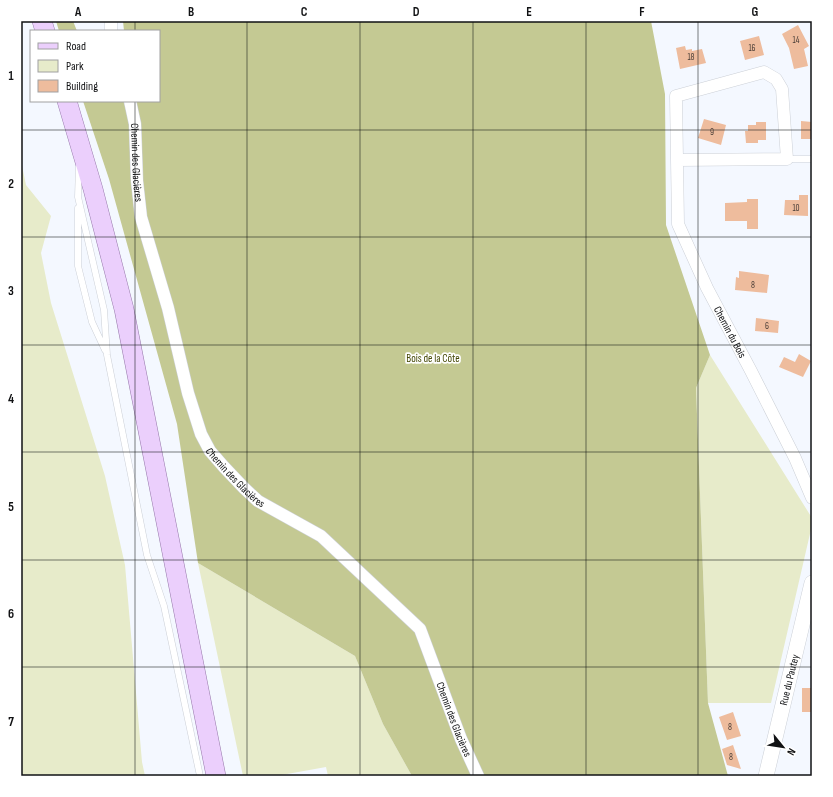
<svg xmlns="http://www.w3.org/2000/svg" width="833" height="797" font-family="'Sofia Sans Condensed',sans-serif">
<style>
.green{fill:#e7ebca}
.forest{fill:#c4c993}
.building{fill:#eebc9d}
.lines{fill:none;stroke-linecap:round;stroke-linejoin:round}
.service-casing{stroke:#ccd0d7;stroke-width:7}
.minor-casing{stroke:#ccd0d7;stroke-width:13}
.tertiary-casing{stroke:#ccd0d7;stroke-width:16}
.primary-casing{stroke:#9678aa;stroke-width:20}
.service{stroke:#fff;stroke-width:6}
.minor{stroke:#fff;stroke-width:12}
.tertiary{stroke:#fff;stroke-width:15}
.primary{stroke:#ebcffc;stroke-width:19}
.grid{fill:none;stroke:#111214;stroke-width:1;stroke-opacity:0.55}
.labels{text-anchor:middle;dominant-baseline:central;stroke-width:3.5;stroke-linejoin:round;paint-order:stroke}
.number-label{font-size:9px;fill:#483c36}
.street-label{font-size:11px;fill:#111214;stroke:#fff}
.park-label{font-size:11px;fill:#454806;stroke:#fff}
.neatline{fill:none;stroke:#111214;stroke-width:1.5}
.grid-label{font-size:13px;text-anchor:middle;font-weight:bold;fill:#111214}
</style>
<rect width="100%" height="100%" fill="#f4f8ff"/>
<path class="green" d="M21 161 26 185 51 216 41 253 51 303 105 476 125 565 142 762 145 776H21Z
M710 355 812 518V525L771 703H708L696 388Z
M198 563 355 656 383 724 412 776H328L326 767 276 776H243Z"/>
<path class="forest" d="M56 21H73L77 31H59Z
M123 21H651L665 94 666 225 710 355 696 388 708 703 728 776H412L383 724 355 656 198 563 177 424 109 179 83 101H159V31H124Z"/>
<path class="building" d="M798 25 809 46 804 49 808 66 794 69 789 48 782 34Z
M759 36 764 55 745 60 740 41Z
M685 46 686 50 692 49V51L702 49 706 63 680 69 676 48Z
M704 119 726 125 721 145 698 138Z
M801 121 812 122V139H801Z
M756 122H766V140H758V143H746L745 131H748V125H756Z
M799 195H808V216L784 215 785 200H799Z
M747 199H758V229H747V221H725V203L747 202Z
M739 271 769 275 767 293 735 290 736 277 739 278Z
M756 318 779 321 778 333 755 331Z
M799 354 811 361 803 377 779 367 784 357 795 362Z
M802 688H812V712H802Z
M733 712 741 736 727 740 719 717Z
M733 745 741 769 727 765 722 749Z"/>
<g class="lines">
<g class="service-casing">
<path id="service" d="M787 159H812
M79 167 78 197 104 310 107 355 147 555 164 606 200 776
M78 208V266L92 322 105 350"/>
</g>
<g class="minor-casing">
<g id="minor">
<path d="M111 21V31"/>
<path id="s1" d="M130 101 135 124 137 181 141 217 168 308 188 393 201 434 210 451 224 467 244 488 258 501 321 536 420 629 461 739 478 776"/>
<path id="s2" d="M677 160 676 96 764 72 776 79 782 89 787 159 677 160 678 224 707 288 751 371 795 458 812 498"/>
</g>
</g>
<g class="tertiary-casing">
<g id="tertiary">
<path id="s3" d="M766 776 812 583"/>
</g>
</g>
<g class="primary-casing">
<path id="primary" d="M42 21 45 31
M67 101 93 189 124 309 216 776"/>
</g>
<use href="#service" class="service"/>
<use href="#minor" class="minor"/>
<use href="#tertiary" class="tertiary"/>
<use href="#primary" class="primary"/>
</g>
<path class="grid" d="M135 21V31M247 21V776M360 21V776M473 21V776M586 21V776M698 21V776M135 101V776M21 130H812M21 237H812M21 345H812M21 452H812M21 560H812M21 667H812"/>
<g class="labels">
<g class="number-label">
<text x="796" y="40">14</text>
<text x="752" y="48">16</text>
<text x="691" y="57">18</text>
<text x="712" y="132">9</text>
<text x="796" y="208">10</text>
<text x="753" y="285">8</text>
<text x="767" y="326">6</text>
<text x="730" y="727">8</text>
<text x="731" y="757">8</text>
</g>
<g class="street-label">
<text stroke="none"><textPath href="#s1" startOffset="62">Chemin des Glacières</textPath></text>
<text stroke="none"><textPath href="#s2" startOffset="545">Chemin du Bois</textPath></text>
<text stroke="none"><textPath href="#s1" startOffset="398">Chemin des Glacières</textPath></text>
<text stroke="none"><textPath href="#s3" startOffset="99">Rue du Pautey</textPath></text>
<text stroke="none"><textPath href="#s1" startOffset="735">Chemin des Glacières</textPath></text>
</g>
<g class="park-label">
<text x="433" y="358">Bois de la Côte</text>
</g>
</g>
<rect width="833" height="797" fill="none" stroke="#ffffff" stroke-width="44"/>
<rect x="30" y="30" width="130" height="72" fill="#ffffff" stroke="#a0a0a1"/>
<rect x="38" y="43" width="20" height="6" fill="#ebcffc" stroke="#a0a0a1"/>
<text x="66" y="50" font-size="12" fill="#111214">Road</text>
<rect x="38" y="60" width="20" height="12" fill="#e7ebca" stroke="#a0a0a1"/>
<text x="66" y="70" font-size="12" fill="#111214">Park</text>
<rect x="38" y="80" width="20" height="12" fill="#eebc9d" stroke="#a0a0a1"/>
<text x="66" y="90" font-size="12" fill="#111214">Building</text>
<g transform="translate(783 747) rotate(120)" stroke="#ffffff" stroke-width="3" paint-order="stroke">
<path d="M0-3L7 15L0 10L-7 15Z" fill="#111214"/>
<text y="-6" font-size="11" font-weight="bold" text-anchor="middle" fill="#111214">N</text>
</g>
<rect x="22" y="22" width="789" height="753" class="neatline"/>
<g class="grid-label">
<text x="78" y="16">A</text>
<text x="191" y="16">B</text>
<text x="304" y="16">C</text>
<text x="416" y="16">D</text>
<text x="529" y="16">E</text>
<text x="642" y="16">F</text>
<text x="755" y="16">G</text>
<text x="11" y="80">1</text>
<text x="11" y="188">2</text>
<text x="11" y="295">3</text>
<text x="11" y="403">4</text>
<text x="11" y="511">5</text>
<text x="11" y="618">6</text>
<text x="11" y="726">7</text>
</g>
</svg>
